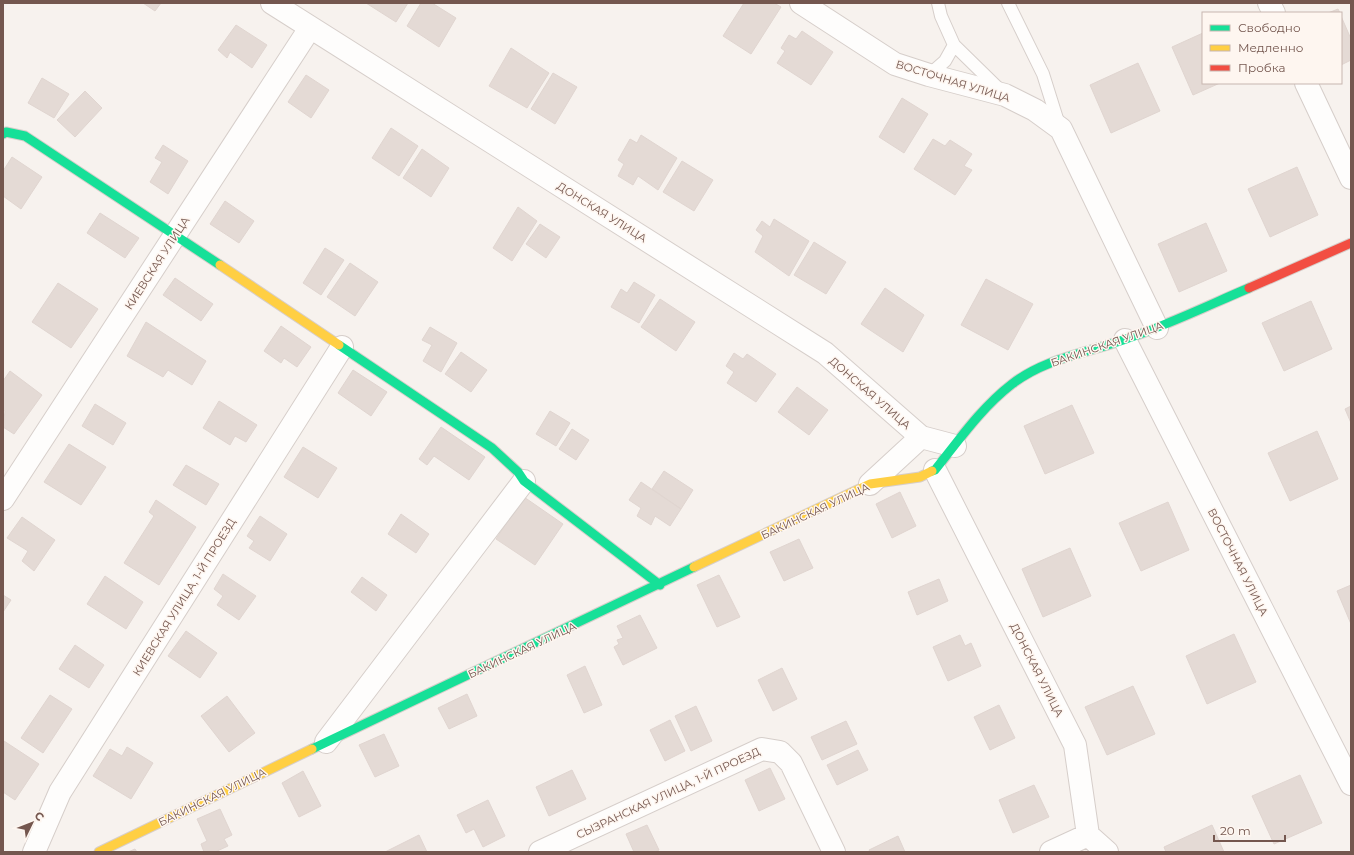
<svg xmlns="http://www.w3.org/2000/svg" width="1354" height="855" font-family="Montserrat,sans-serif">
<style>
.building{fill:#e4dad5;stroke:#e0d5d0}
.lines{fill:none;stroke-linecap:round;stroke-linejoin:round}
.lane-casing{stroke:#d6ceca;stroke-width:14}
.street-casing{stroke:#d6ceca;stroke-width:24}
.fast-casing{stroke:#d7ceca;stroke-width:11}
.slow-casing{stroke:#d7ceca;stroke-width:11}
.jam-casing{stroke:#d7ceca;stroke-width:11}
.lane{stroke:#fefdfc;stroke-width:12}
.street{stroke:#fefdfc;stroke-width:22}
.fast{stroke:#16e098;stroke-width:9}
.slow{stroke:#ffcf43;stroke-width:9}
.jam{stroke:#f24e42;stroke-width:9}
.labels{text-anchor:middle;dominant-baseline:central;stroke-width:3;stroke-linejoin:round;paint-order:stroke}
.street-label{font-size:11px;fill:#74574f;stroke:#fef6f0}
</style>
<rect width="100%" height="100%" fill="#f7f2ee"/>
<path class="building" d="M143 3H161L155 11Z
M366 3H408L396 22Z
M421 3H432L456 18 439 47 407 26Z
M744 3H774L781 7 751 54 723 36Z
M1338 9 1340 13H1328Z
M1341 16 1351 39V60L1341 65Z
M236 25 267 45 252 68 230 52 227 58 218 50Z
M802 31 833 52 811 85 777 63 785 51 781 48 789 35 796 39Z
M1203 33V83H1220L1193 95 1172 47Z
M511 48 549 73 527 108 489 86Z
M1138 63 1160 111 1111 133 1090 85Z
M553 73 577 87 555 124 531 109Z
M306 75 329 90 311 118 288 102Z
M42 78 69 94 54 118 28 103Z
M85 91 102 108 75 137 57 120Z
M902 98 928 114 904 153 879 137Z
M391 128 418 146 399 176 372 158Z
M641 135 677 158 658 190 638 176 633 185 618 176 624 164 618 160 630 139 637 143Z
M933 139 945 146 950 140 972 154 964 166 972 170 955 195 914 169Z
M163 145 188 161 168 194 150 182 162 162 155 158Z
M422 149 449 168 431 197 403 178Z
M12 157 42 177 21 209 3 196V171Z
M682 161 713 180 694 211 663 192Z
M1297 167 1318 215 1270 237 1248 189Z
M225 201 254 221 239 243 210 224Z
M518 207 537 221 512 261 493 248Z
M100 213 139 238 125 258 87 233Z
M774 219 809 241 789 276 755 252 763 236 756 230 762 221 770 227Z
M1206 223 1227 271 1179 292 1158 244Z
M540 224 560 237 546 258 526 244Z
M814 242 846 262 826 294 794 275Z
M325 248 344 260 321 295 303 283Z
M350 263 378 282 355 316 327 297Z
M175 278 213 304 201 321 163 295Z
M986 279 1033 304 1008 350 961 325Z
M634 282 655 295 639 323 611 307 621 289 627 293Z
M58 283 98 309 71 348 32 322Z
M885 288 924 315 903 352 861 324Z
M660 299 695 322 676 351 641 327Z
M1311 301 1332 349 1284 371 1262 323Z
M146 322 206 361 192 385 168 370 163 377 127 356Z
M281 326 311 347 297 367 284 358 281 363 264 351Z
M430 327 457 343 441 372 423 361 432 345 422 340Z
M461 352 487 370 471 392 445 374Z
M734 353 743 359 747 354 776 374 756 402 727 383 734 372 726 366Z
M353 370 387 392 371 416 338 393Z
M10 371 42 395 14 434 3 427 5 411 3 410V381Z
M797 387 828 410 809 435 778 412Z
M219 401 257 425 246 442 235 436 230 445 203 428Z
M95 404 126 423 113 445 82 426Z
M1072 405 1094 453 1045 474 1024 426Z
M1351 406V423L1345 409Z
M550 411 570 423 556 446 536 434Z
M441 427 485 457 469 480 434 456 427 465 419 459Z
M572 429 589 440 576 460 559 449Z
M1317 431 1338 479 1290 501 1268 453Z
M69 444 106 467 81 505 44 482Z
M303 447 337 468 318 498 284 477Z
M186 465 219 484 206 505 173 485Z
M664 471 693 490 681 509 652 489Z
M641 482 681 509 670 526 655 516 651 525 637 516 641 508 629 500Z
M900 492 916 526 892 538 876 504Z
M524 497 563 524 535 565 496 539Z
M156 500 196 527 159 585 124 563 154 516 149 512Z
M1168 502 1189 550 1141 571 1119 523Z
M401 514 429 534 416 553 388 534Z
M260 516 287 534 270 561 249 548 254 541 247 536Z
M22 517 55 540 34 571 22 561 28 551 7 538Z
M799 539 813 568 784 581 770 552Z
M1070 548 1091 596 1043 617 1022 569Z
M223 574 256 596 239 620 217 605 223 596 214 589Z
M719 575 740 617 717 627 697 585Z
M105 576 143 602 126 629 87 604Z
M362 577 387 595 376 611 351 592Z
M939 579 948 601 917 615 908 592Z
M1351 585V624L1337 591Z
M3 595 11 600 3 612Z
M640 615 657 648 623 665 614 647 619 644 617 640 623 638 617 626Z
M186 631 217 653 200 678 168 656Z
M1234 634 1256 682 1207 704 1186 656Z
M960 635 965 646 971 643 981 666 948 681 933 647Z
M75 645 104 665 89 688 59 669Z
M585 666 602 705 584 713 567 675Z
M782 668 797 699 773 711 758 680Z
M1133 686 1155 734 1107 755 1085 707Z
M467 694 477 716 449 729 438 708Z
M50 695 72 709 43 753 21 738Z
M227 696 255 733 229 752 201 716Z
M999 705 1015 738 990 750 974 717Z
M696 706 712 741 691 751 675 716Z
M670 720 685 751 665 761 650 730Z
M846 721 857 744 822 760 811 737Z
M384 734 399 766 375 777 359 745Z
M4 741 39 764 15 800 3 792Z
M127 747 153 763 131 799 93 776 110 749 122 756Z
M858 750 868 770 837 785 827 765Z
M770 768 785 799 759 811 745 780Z
M572 770 586 799 549 816 536 787Z
M303 771 321 806 299 817 282 783Z
M1300 775 1322 823 1274 844 1252 796Z
M1034 785 1049 817 1013 833 999 800Z
M488 800 505 836 483 847 474 829 466 833 457 815Z
M220 809 232 835 224 839 228 846 215 852H204L201 844 207 841 197 819Z
M647 825 659 850 655 852H634L626 834Z
M1212 825 1224 852H1166L1164 847Z
M419 835 427 852H385Z
M898 836 905 852H870L869 850Z
M135 849 137 852H128Z"/>
<g class="lines">
<g class="lane-casing">
<path id="lane" d="M1008 3 1043 74 1059 125
M954 45 1000 90
M929 75 945 61 954 45 941 16 938 3"/>
</g>
<g class="street-casing">
<path id="street" d="M272 3 825 353 921 437
M801 3 895 64 929 75 1005 95 1035 110 1061 129 1157 328
M1269 3 1274 13
M1306 83 1351 178
M1125 340 1351 784
M935 470 1075 745 1088 835 1107 852
M870 484 921 437 955 446
M3 499 310 28
M326 742 524 481
M34 852 60 792 342 347
M540 852 762 749 780 752 791 763 834 852
M1051 852 1088 835"/>
</g>
<g class="fast-casing">
<path id="fast" d="M3 134 6 132 25 136 220 265
M339 345 492 448 518 472 524 481 660 585
M932 471 935 470C959 440 981 408 1012 384 1046 358 1087 353 1126 339 1168 325 1209 305 1249 288
M312 749 694 567"/>
</g>
<g class="slow-casing">
<path id="slow" d="M220 265 339 345
M694 567 870 484 920 477 932 471
M99 852 312 749"/>
</g>
<g class="jam-casing">
<path id="jam" d="M1249 288 1351 243"/>
</g>
<use href="#lane" class="lane"/>
<use href="#street" class="street"/>
<use href="#fast" class="fast"/>
<use href="#slow" class="slow"/>
<use href="#jam" class="jam"/>
</g>
<g class="labels">
<g class="street-label">
<text transform="translate(953 81) rotate(17)">ВОСТОЧНАЯ УЛИЦА</text>
<text transform="translate(602 212) rotate(32)">ДОНСКАЯ УЛИЦА</text>
<text transform="translate(157 263) rotate(-57)">КИЕВСКАЯ УЛИЦА</text>
<text transform="translate(1107 344) rotate(-19)">БАКИНСКАЯ УЛИЦА</text>
<text transform="translate(870 393) rotate(41)">ДОНСКАЯ УЛИЦА</text>
<text transform="translate(815 511) rotate(-25)">БАКИНСКАЯ УЛИЦА</text>
<text transform="translate(1238 562) rotate(63)">ВОСТОЧНАЯ УЛИЦА</text>
<text transform="translate(184 597) rotate(-58)">КИЕВСКАЯ УЛИЦА, 1-Й ПРОЕЗД</text>
<text transform="translate(522 650) rotate(-25)">БАКИНСКАЯ УЛИЦА</text>
<text transform="translate(1037 670) rotate(63)">ДОНСКАЯ УЛИЦА</text>
<text transform="translate(668 793) rotate(-25)">СЫЗРАНСКАЯ УЛИЦА, 1-Й ПРОЕЗД</text>
<text transform="translate(212 797) rotate(-26)">БАКИНСКАЯ УЛИЦА</text>
</g>
</g>
<rect width="1354" height="855" fill="none" stroke="#74574f" stroke-width="8"/>
<rect x="1202" y="12" width="140" height="72" fill="#fef6f0" stroke="#c7b6b0"/>
<rect x="1210" y="25" width="20" height="6" fill="#16e098" stroke="#c7b6b0"/>
<text x="1238" y="32" font-size="12" fill="#74574f">Свободно</text>
<rect x="1210" y="45" width="20" height="6" fill="#ffcf43" stroke="#c7b6b0"/>
<text x="1238" y="52" font-size="12" fill="#74574f">Медленно</text>
<rect x="1210" y="65" width="20" height="6" fill="#f24e42" stroke="#c7b6b0"/>
<text x="1238" y="72" font-size="12" fill="#74574f">Пробка</text>
<g transform="translate(32 823) rotate(47)" stroke="#fef6f0" stroke-width="3" paint-order="stroke">
<path d="M0-3L7 15L0 10L-7 15Z" fill="#74574f"/>
<text y="-6" font-size="11" font-weight="bold" text-anchor="middle" fill="#74574f">С</text>
</g>
<path d="M1214 835v6h71v-6" fill="none" stroke="#74574f" stroke-width="2"/>
<text x="1220" y="835" font-size="12" fill="#74574f" stroke="#fef6f0" stroke-width="3" paint-order="stroke">20 m</text>
</svg>
